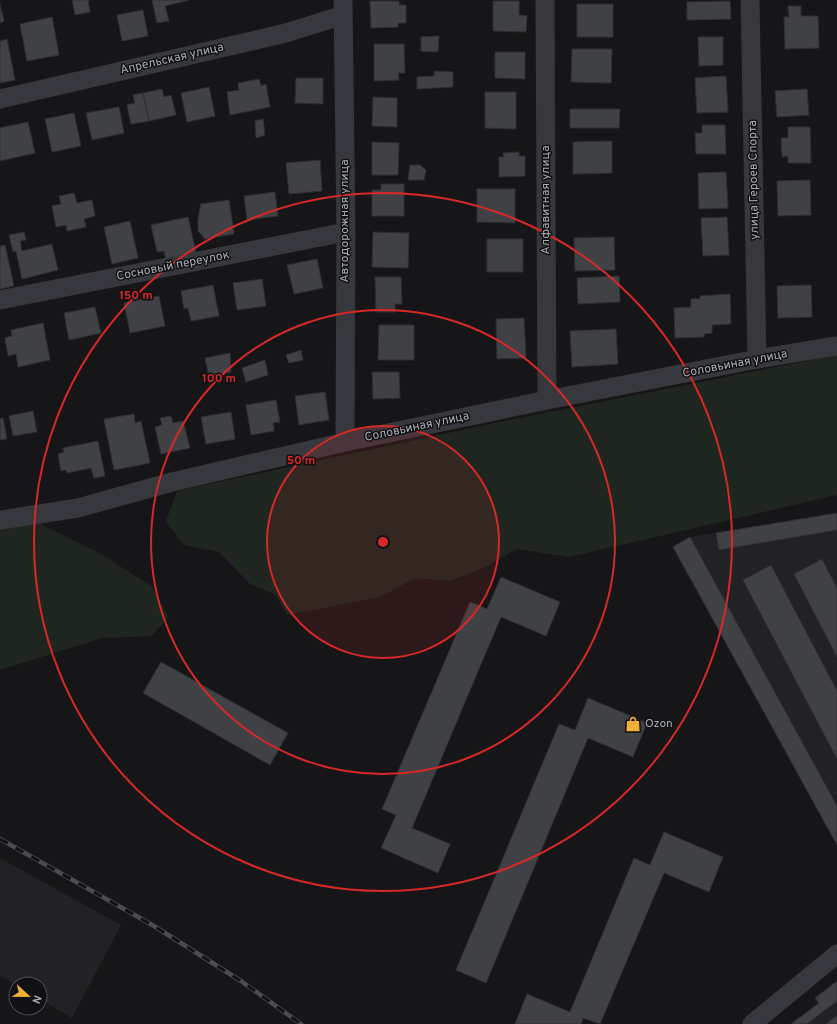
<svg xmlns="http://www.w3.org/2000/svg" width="837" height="1024" font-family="Overpass,sans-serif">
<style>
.built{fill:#222225}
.green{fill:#1e261f}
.building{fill:#404145;stroke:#303034}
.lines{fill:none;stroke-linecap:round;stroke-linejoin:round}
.minor{stroke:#37383d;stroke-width:19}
.rail-casing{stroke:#4a4c52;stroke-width:4.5}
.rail{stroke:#111113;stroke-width:3;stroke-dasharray:9;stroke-linecap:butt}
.ring{fill:none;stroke:#d62828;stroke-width:2}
.labels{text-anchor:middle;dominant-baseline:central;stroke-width:3;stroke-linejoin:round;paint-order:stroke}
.street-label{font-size:12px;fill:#a8adb8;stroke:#111113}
.poi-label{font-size:12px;fill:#a8adb8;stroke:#111113;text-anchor:start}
.centre{fill:#d62828;stroke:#111113;stroke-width:2}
.ring-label{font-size:12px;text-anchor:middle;font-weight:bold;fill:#d62828;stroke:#111113;stroke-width:3;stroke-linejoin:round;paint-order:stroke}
</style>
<rect width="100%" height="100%" fill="#161618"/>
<path class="built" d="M837 513V845L673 547 690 537Z
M0 858 121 925 72 1018 40 999V984L16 985 0 975Z
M837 981V1024H791L818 1003 815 998Z"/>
<path class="green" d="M837 355V495L569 557 517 549 481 569 451 581 415 578 380 597 287 615 275 594 250 584 219 552 184 545 166 521 177 491 504 421Z
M32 520 101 554 151 586 169 617 152 636 102 638 0 670V526Z"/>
<path class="building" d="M72 0H90L88 1 90 12 75 15Z
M152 0H189L165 6 169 21 157 23Z
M370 1H399V5H406V23H398V27L371 28Z
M493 1H519V15L527 16 526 32 493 31Z
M730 1 731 19 687 20V2Z
M0 4 4 21 0 23Z
M577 4H613V37H577Z
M788 6H801V16H818L819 48 785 49 784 17H789Z
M143 10 148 36 122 41 117 15Z
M52 17 59 55 27 61 20 24Z
M439 36 438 52 421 51V37Z
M698 37H723V65L699 66Z
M7 39 15 80 0 83V41Z
M374 44H404L405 73H398L399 80 374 81Z
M572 49H612L611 83 571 82Z
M495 52H525V79L495 78Z
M435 71 453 72V87L417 89V77L434 76Z
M726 76 728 112 697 113 695 78Z
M296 78H323V104L295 103Z
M259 79 261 86 266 84 270 107 230 115 227 92 239 90 238 83Z
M209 87 215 116 187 122 181 93Z
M162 89 164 97 171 95 176 115 149 121 143 93Z
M807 89 809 115 777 117 775 91Z
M485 92H516V129L485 128Z
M143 93 149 121 131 124 127 105 135 103 133 95Z
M373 97 397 98V127L372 126Z
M119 107 124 133 92 140 86 113Z
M570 109H620L619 128H570Z
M74 113 81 146 52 152 45 119Z
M263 119 265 135 256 138 255 121Z
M28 122 35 153 0 161V128Z
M702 125H725L726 154H696L695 133H702Z
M788 127H810L811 163H788V156L782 157 781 138H788Z
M612 141V173L573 174V142Z
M372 142 399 143 398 175H372Z
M519 152V156H525V176L499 177V157H504L503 153Z
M320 160 322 191 289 194 286 163Z
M410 165H420L426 170 424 180H408Z
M726 172 728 208 699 209 698 173Z
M810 180 811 215 778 216 777 181Z
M381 184H404V216H372V190H381Z
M477 189H515V223L477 222Z
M275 192 278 216 247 220 244 196Z
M74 193 77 203 92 200 95 216 84 219 86 227 67 231 66 225 56 227 52 206 61 204 59 196Z
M229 200 234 234 205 239 198 231V219L201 204Z
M188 217 196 252 166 259 164 251 157 252 151 225Z
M727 217 729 255 703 256 701 218Z
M130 221 138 258 112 264 104 227Z
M24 232 26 240 20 241 22 251 52 244 58 270 22 279 16 251 13 252 9 235Z
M373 232 409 233 408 268 372 267Z
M614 237 615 270 575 271 574 238Z
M487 239H523V272H487Z
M5 245 14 286 0 289V246Z
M317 259 323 288 294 294 287 265Z
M619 276 620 302 578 304 577 278Z
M375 277H401L402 304H395V312H376Z
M262 279 266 306 237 310 233 283Z
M213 285 219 316 191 321 188 308 184 309 181 291Z
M811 285 812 317 778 318 777 286Z
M730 294 731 324 712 325V333L704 334V337L675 338 674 308 691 307V299H700V296Z
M159 296 165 326 130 333 124 303Z
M95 307 101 333 69 340 64 313Z
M524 318 526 358 497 359 496 319Z
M43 323 50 360 18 367 16 354 8 356 5 338 12 336 11 330Z
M379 325H414V360H378Z
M616 329 618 364 572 367 570 331Z
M301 350 303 360 289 363 286 355Z
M230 353 231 372 209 377 205 358Z
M265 360 268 375 246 382 242 368Z
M372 372H399L400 398 373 399Z
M325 392 329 420 299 425 295 396Z
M276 400 280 422 273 423 274 431 251 435 246 405Z
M33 411 37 432 13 436 9 416Z
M231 412 235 439 206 444 201 417Z
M134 414 135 423 141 421 150 463 114 470 104 419Z
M171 416 173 423 183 421 190 448 161 454 155 427 162 425 160 418Z
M3 418 7 439 0 440V419Z
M98 441 105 476 94 478 91 468 67 473 66 470 61 471 58 454 64 452 63 448Z
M837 513V530L719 550 716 533Z
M690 537 837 806V845L673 547Z
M822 559 837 588V657L794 574Z
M771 565 837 691V759L743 580Z
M501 577 560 602 546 636 501 617 412 828 450 844 438 873 381 848 396 815 382 809 470 602 487 609Z
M161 662 288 733 270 765 143 693Z
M588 698 647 723 633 757 588 738 486 983 456 970 559 724 575 730Z
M664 832 723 857 709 892 664 873 600 1024 583 1018 581 1024H515L527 994 570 1012 634 858 650 865Z
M837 981V1001L807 1024H791L819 1003 815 998Z
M837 1016V1024H826Z"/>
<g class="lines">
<path class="minor" d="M343 0 346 232 345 442
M545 0 547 400
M750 0 757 359
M0 99 286 33 343 15
M0 300 346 232
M0 520 78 508 172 482 345 442 547 400 757 359 837 346
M752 1024 837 954"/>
<g class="rail-casing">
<path id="rail" d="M0 839 154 926 241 981 301 1024"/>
</g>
<use href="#rail" class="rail"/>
</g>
<circle cx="383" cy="542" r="116" fill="#d62828" fill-opacity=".12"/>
<g class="ring">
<circle cx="383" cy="542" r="116"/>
<circle cx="383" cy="542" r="232"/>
<circle cx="383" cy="542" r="349"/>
</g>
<defs>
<g id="shop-bare" transform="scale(1.2)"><path d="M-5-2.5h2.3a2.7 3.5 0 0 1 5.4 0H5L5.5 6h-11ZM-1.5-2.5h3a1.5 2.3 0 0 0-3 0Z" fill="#f2b134" stroke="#111113" stroke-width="2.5" paint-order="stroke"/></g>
</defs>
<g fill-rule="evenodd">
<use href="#shop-bare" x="633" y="724"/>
</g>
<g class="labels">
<g class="street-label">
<text transform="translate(172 59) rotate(-13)">Апрельская улица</text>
<text transform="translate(754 180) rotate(-91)">улица Героев Спорта</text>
<text transform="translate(546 200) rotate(-90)">Алфавитная улица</text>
<text transform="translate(345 221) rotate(-90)">Автодорожная улица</text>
<text transform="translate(173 266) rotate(-11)">Сосновый переулок</text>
<text transform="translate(735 364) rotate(-11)">Соловьиная улица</text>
<text transform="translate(417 427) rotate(-12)">Соловьиная улица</text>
</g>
<g class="poi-label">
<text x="645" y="724">Ozon</text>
</g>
</g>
<circle cx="383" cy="542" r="6" class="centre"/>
<g class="ring-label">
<text x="136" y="299">150 m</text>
<text x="219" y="382">100 m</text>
<text x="301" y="464">50 m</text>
</g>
<g transform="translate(28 996) rotate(112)"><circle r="19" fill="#111113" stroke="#4d4f55"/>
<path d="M0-3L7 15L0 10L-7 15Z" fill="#f2b134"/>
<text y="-6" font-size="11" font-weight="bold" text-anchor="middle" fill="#a8adb8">N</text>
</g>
</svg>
